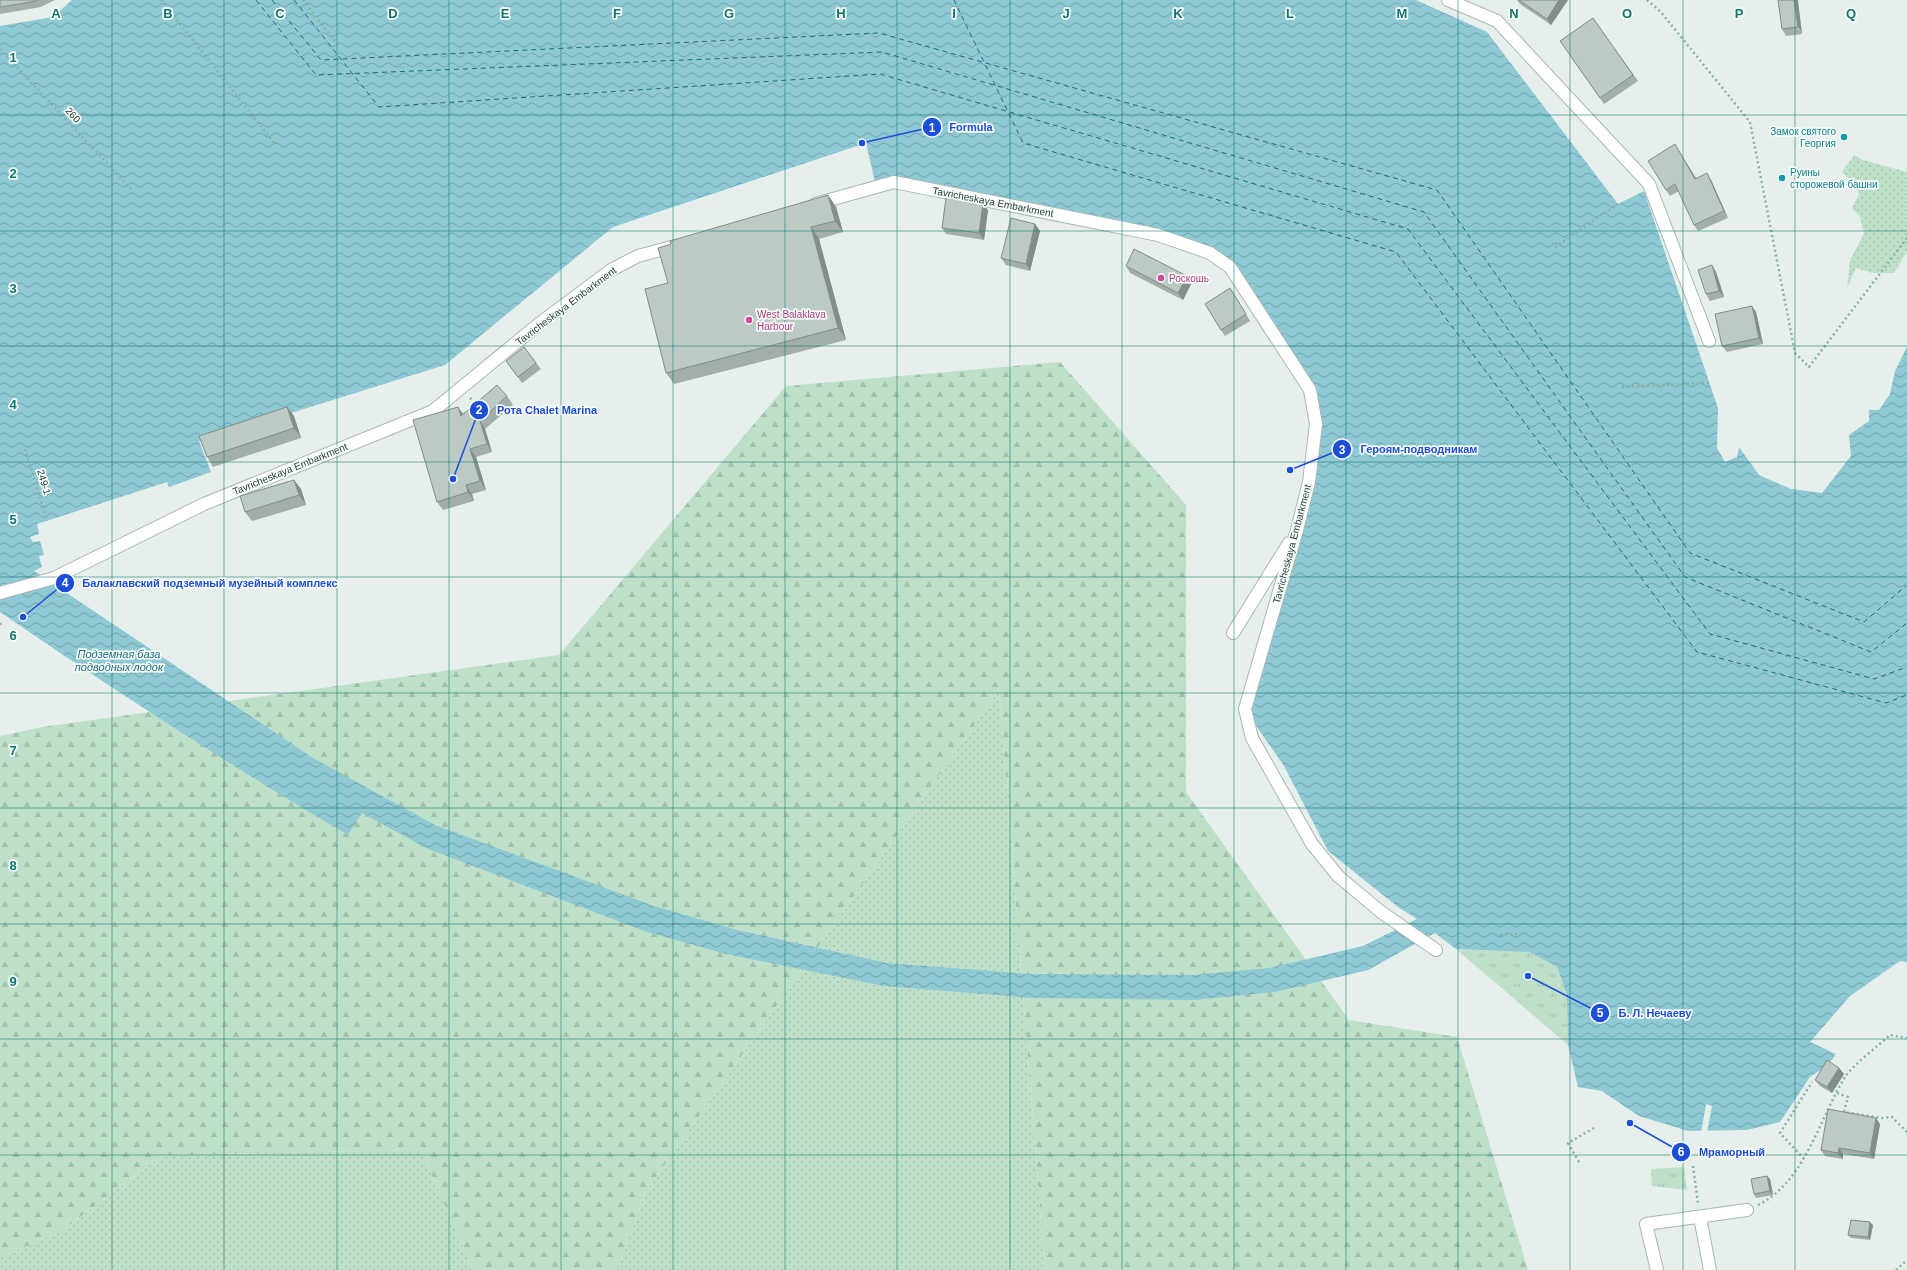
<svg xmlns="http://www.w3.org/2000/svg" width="1907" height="1270" font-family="Arial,sans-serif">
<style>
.grass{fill:url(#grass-dots)}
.forest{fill:url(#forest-firs)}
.park{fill:url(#park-tufts)}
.water{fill:url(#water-waves);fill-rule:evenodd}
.pier{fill:#e6efeb}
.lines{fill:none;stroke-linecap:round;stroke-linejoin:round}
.ferry{stroke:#1c6f80;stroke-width:1;stroke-dasharray:5 4;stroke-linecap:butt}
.minor-casing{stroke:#a8b8b2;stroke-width:14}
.path{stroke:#86b3a5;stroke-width:2.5;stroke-dasharray:2 3;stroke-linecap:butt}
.minor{stroke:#fff;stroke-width:12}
.wall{fill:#a1aea9}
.shaded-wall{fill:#838d89}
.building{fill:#bbcac4;stroke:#838d89}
.grid{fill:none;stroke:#0f766e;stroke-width:1;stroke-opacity:0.55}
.culture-dot{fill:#0f9aa8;stroke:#f7fbf9;stroke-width:1.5}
.hotel-dot{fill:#d1479c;stroke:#f7fbf9;stroke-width:1.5}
.labels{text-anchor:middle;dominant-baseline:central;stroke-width:3.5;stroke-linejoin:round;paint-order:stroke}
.street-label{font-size:10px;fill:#24423a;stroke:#f7fbf9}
.culture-label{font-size:10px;fill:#0d838f;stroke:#f7fbf9;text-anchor:end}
.hotel-label{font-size:10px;fill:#b23c85;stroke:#f7fbf9;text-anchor:start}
.water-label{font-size:11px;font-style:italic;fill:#1c6f80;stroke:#f7fbf9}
.grid-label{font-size:13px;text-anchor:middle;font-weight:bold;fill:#0f766e;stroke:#f7fbf9;stroke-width:3.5;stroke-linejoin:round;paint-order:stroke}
.leader{fill:none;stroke:#1d4ed8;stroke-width:1.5}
.callout-dot{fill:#1d4ed8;stroke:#f7fbf9;stroke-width:1.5}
.mark-label{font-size:12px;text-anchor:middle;font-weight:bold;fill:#fff}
.callout-label{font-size:11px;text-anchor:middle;font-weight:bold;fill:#1d4ed8;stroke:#f7fbf9;stroke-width:3.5;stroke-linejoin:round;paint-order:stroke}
</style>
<defs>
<pattern id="grass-dots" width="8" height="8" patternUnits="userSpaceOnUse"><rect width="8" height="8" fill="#bfe0c8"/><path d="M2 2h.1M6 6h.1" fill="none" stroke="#a4c1ad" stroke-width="1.8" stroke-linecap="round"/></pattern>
<pattern id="forest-firs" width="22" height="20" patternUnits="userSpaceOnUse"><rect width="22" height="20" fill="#bfe0c8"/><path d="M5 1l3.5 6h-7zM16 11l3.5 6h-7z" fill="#a4c1ad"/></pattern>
<pattern id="park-tufts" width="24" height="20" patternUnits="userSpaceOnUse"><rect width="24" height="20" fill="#bfe0c8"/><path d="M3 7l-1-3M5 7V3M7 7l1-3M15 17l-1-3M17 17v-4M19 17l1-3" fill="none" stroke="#a4c1ad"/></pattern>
<pattern id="water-waves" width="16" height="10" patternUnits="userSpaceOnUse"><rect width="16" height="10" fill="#8ec9d4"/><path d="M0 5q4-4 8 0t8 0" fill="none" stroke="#74a5ad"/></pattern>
</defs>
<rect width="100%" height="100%" fill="#e6efeb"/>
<path class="grass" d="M1854 155 1863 160 1907 172V251L1894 273H1872L1856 268 1847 288 1850 260 1864 234 1860 217 1852 208 1859 194 1853 183 1842 172Z
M999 690 1044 1260 1042 1270H617L646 1191Z
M421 1150 473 1270H0V1258L61 1231 163 1155Z"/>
<path class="forest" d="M1060 362 1186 505V792L1349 1020 1457 1037 1528 1270H1042L1044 1260 999 690 646 1191 617 1270H473L421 1150 163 1155 61 1231 0 1258V736L42 727 559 655 786 386Z"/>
<path class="park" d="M1456 949 1529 952 1557 967 1567 995 1568 1045Z
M1684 1167 1687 1190 1652 1186 1651 1169Z"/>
<path class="water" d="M72 0H1416L1487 32 1618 204 1644 191 1718 408 1717 448 1725 462 1737 457 1739 447 1759 475 1791 489 1822 493 1851 456 1849 435 1869 421V410H1879L1890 394 1895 371 1907 347V962L1900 961 1850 996 1810 1042 1836 1054 1828 1065 1810 1077 1780 1122 1747 1130 1688 1131 1639 1116 1602 1091 1578 1087 1568 1045 1567 995 1557 967 1529 952 1456 949 1435 933 1368 970 1275 992 1195 1000 1032 998 884 986 726 954 647 932 428 849 362 813 348 835C229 765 114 690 0 612V26L53 17ZM866 143 875 182 896 177 1124 221 1187 238 1213 248 1233 262 1312 388 1320 409V427L1250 711 1257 727 1284 766 1328 851 1398 907 1417 919 1363 946 1269 968 1192 975 1030 974 887 963 737 930 654 906 435 825 313 758 34 571 42 567 39 556 44 555 40 541 33 542 30 537 39 534 37 524 167 482 169 487 211 472 199 441 290 411 291 413 445 365 613 227Z"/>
<path class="pier" d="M1706 1104 1712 1106 1707 1133H1701Z"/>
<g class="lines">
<path class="ferry" d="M256 0 316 75 882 52 1424 212 1685 577 1871 652 1907 623
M272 0 321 60 879 33 1437 190 1690 553 1864 622 1907 585
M294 0 379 107 880 74 1408 229 1710 634 1874 679 1907 667
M954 0 1023 143 1396 252 1697 652 1886 703 1907 695"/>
<g class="minor-casing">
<path id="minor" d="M1448 0 1497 21 1649 184 1709 341
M815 204 894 182 1158 235 1210 253 1230 267 1310 390 1316 424 1309 482 1297 530 1245 709 1252 738 1312 844 1338 876 1381 912 1436 950
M0 593 54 578 204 504 433 411 540 323 611 270 638 256 675 246
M1233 633 1289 543
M1700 1217 1710 1270
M1657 1270 1646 1224 1747 1210"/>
</g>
<path class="path" d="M161 0 275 144
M303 0 338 45
M1647 0 1660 11 1750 122 1795 353 1809 367 1907 238
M0 49 133 191
M1555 247 1618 204
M1622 387 1710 383
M470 398 476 403
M25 449 47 521
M0 623 1 625
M1495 935 1517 934
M1837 1093 1848 1097 1844 1112 1882 1118 1892 1117 1907 1132
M1804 1159 1780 1133 1812 1082
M1579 1162 1568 1143 1594 1128
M1693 1166 1698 1203
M1758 1205C1805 1182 1819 1119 1845 1077 1852 1066 1879 1045 1890 1035L1907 1038
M1896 1270 1907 1260"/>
<use href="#minor" class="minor"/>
</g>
<path class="wall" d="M0 0H55L41 7 0 14Z
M1517 0H1568L1551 25 1520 4Z
M1778 0 1802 34 1786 36 1782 29Z
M1593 18 1638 81 1604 104 1560 41Z
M1679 151 1696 178 1711 180 1728 218 1698 231 1694 225 1679 191 1670 196 1666 190Z
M828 195 836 207 843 232 819 239 846 340 674 384 666 373 668 283 671 244Z
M988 210 984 240 946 234 942 228Z
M1035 224 1040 231 1030 271 1006 265 1001 258Z
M1126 266 1187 276 1192 282 1183 300 1130 273Z
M1716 272 1724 297 1710 301 1706 294Z
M1234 295 1250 321 1225 336 1221 330Z
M1756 312 1763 344 1727 352 1722 346Z
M524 347 541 369 522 383 506 361Z
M507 396 513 405 485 429 492 452 476 457 486 490 472 494 474 501 443 510 437 502 463 414Z
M287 407 294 416 301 438 213 467 207 457Z
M294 480 301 489 306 505 252 521 245 512Z
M1839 1068 1844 1074 1832 1093 1820 1086 1815 1080Z
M1880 1124 1874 1159 1843 1154V1159L1825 1156 1821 1150Z
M1767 1176 1770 1179 1773 1195 1756 1198 1754 1194Z
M1873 1225 1870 1240 1851 1238 1848 1235Z"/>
<path class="shaded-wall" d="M1559 0H1568L1551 25 1547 19Z
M1794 0H1798L1802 34 1798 27Z
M1675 144 1679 151 1700 185 1695 179Z
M1707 173 1711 180 1728 218 1724 211Z
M828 195 836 207 843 232 835 221Z
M983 203 988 210 984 240 979 233Z
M1035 224 1040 231 1030 271 1026 264Z
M811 227 819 239 846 340 838 328Z
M1712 265 1716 272 1724 297 1719 291Z
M1187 276 1192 282 1183 300 1178 293Z
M1230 288 1234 295 1250 321 1246 314Z
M1752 306 1756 312 1763 344 1759 338Z
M287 407 294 416 301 438 294 428Z
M458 407 464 415 461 416Z
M480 421 485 429 492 452 487 444Z
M470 449 476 457 486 490 480 481Z
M294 480 301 489 306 505 299 495Z
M466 485 472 494 474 501 468 492Z
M1839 1068 1844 1074 1832 1093 1827 1087Z
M1876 1118 1880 1124 1874 1159 1870 1153Z
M1839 1148 1843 1154V1159L1838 1153Z
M1767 1176 1770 1179 1773 1195 1770 1191Z
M1870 1222 1873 1225 1870 1240 1868 1237Z"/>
<path class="building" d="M0 0H38L37 1 0 7Z
M1519 0H1559L1547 19Z
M1778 0H1794L1798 27 1782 29Z
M1593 18 1633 75 1600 98 1560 41Z
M1675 144 1695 179 1707 173 1724 211 1694 225 1675 184 1666 190 1648 161Z
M828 195 835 221 811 227 838 328 666 373 645 289 668 283 658 248 671 244 670 241Z
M946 198 983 203 979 233 942 228Z
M1011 218 1035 224 1026 264 1001 258Z
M1134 249 1187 276 1178 293 1126 266Z
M1712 265 1719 291 1706 294 1698 270Z
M1230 288 1246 314 1221 330 1205 304Z
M1752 306 1759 338 1722 346 1715 314Z
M524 347 536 363 518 377 506 361Z
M497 385 507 396 480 421 487 444 470 449 480 481 466 485 468 492 437 502 413 420 458 407 461 416Z
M287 407 294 428 207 457 199 436Z
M294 480 299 495 245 512 240 496Z
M1827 1060 1839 1068 1827 1087 1815 1080Z
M1828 1109 1876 1118 1870 1153 1839 1148 1838 1153 1821 1150Z
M1767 1176 1770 1191 1754 1194 1751 1179Z
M1851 1220 1870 1222 1868 1237 1848 1235Z"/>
<path class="grid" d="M112 0V1270M224 0V1270M337 0V1270M449 0V1270M561 0V1270M673 0V1270M785 0V1270M897 0V1270M1010 0V1270M1122 0V1270M1234 0V1270M1346 0V1270M1458 0V1270M1570 0V1270M1683 0V1270M1795 0V1270M0 115H1907M0 231H1907M0 346H1907M0 462H1907M0 577H1907M0 693H1907M0 808H1907M0 924H1907M0 1039H1907M0 1155H1907"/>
<g class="culture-dot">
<circle cx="1844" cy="137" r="4"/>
<circle cx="1782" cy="178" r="4"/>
</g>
<g class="hotel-dot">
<circle cx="1161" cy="278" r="4"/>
<circle cx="749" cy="320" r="4"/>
</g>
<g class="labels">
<g class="street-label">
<text transform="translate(73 115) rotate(47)">260</text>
<text transform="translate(993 202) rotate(11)">Tavricheskaya Embarkment</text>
<text transform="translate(566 306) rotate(-37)">Tavricheskaya Embarkment</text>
<text transform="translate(290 469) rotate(-22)">Tavricheskaya Embarkment</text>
<text transform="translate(44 482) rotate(73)">249-1</text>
<text transform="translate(1292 544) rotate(-75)">Tavricheskaya Embarkment</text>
</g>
<g class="culture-label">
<text x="1836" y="131">Замок святого<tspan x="1836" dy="12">Георгия</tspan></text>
<text x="1790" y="172" text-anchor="start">Руины<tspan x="1790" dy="12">сторожевой башни</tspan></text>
</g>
<g class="hotel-label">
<text x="1169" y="278">Роскошь</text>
<text x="757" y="314">West Balaklava<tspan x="757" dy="12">Harbour</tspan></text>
</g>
<g class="water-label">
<text x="119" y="654">Подземная база<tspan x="119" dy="13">подводных лодок</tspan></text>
</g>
</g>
<g class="grid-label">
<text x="56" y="18">A</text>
<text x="168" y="18">B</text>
<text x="280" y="18">C</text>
<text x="393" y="18">D</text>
<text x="505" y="18">E</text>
<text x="617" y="18">F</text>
<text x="729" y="18">G</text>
<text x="841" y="18">H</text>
<text x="954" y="18">I</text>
<text x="1066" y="18">J</text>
<text x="1178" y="18">K</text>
<text x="1290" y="18">L</text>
<text x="1402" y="18">M</text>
<text x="1514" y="18">N</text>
<text x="1627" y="18">O</text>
<text x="1739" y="18">P</text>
<text x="1851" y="18">Q</text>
<text x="13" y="62">1</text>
<text x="13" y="178">2</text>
<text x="13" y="293">3</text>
<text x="13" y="409">4</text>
<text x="13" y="524">5</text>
<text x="13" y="640">6</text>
<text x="13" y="755">7</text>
<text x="13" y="870">8</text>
<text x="13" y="986">9</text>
</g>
<path class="leader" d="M862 143L932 127M453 479L479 410M1290 470L1342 449M23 617L65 583M1528 976L1600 1013M1630 1123L1681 1152"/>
<g class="callout-dot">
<circle cx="862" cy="143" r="4"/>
<circle cx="453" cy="479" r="4"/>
<circle cx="1290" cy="470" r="4"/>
<circle cx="23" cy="617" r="4"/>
<circle cx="1528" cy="976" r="4"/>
<circle cx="1630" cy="1123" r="4"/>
<circle cx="932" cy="127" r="10"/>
<circle cx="479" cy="410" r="10"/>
<circle cx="1342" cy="449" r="10"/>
<circle cx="65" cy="583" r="10"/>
<circle cx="1600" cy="1013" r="10"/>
<circle cx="1681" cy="1152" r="10"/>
</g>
<g class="mark-label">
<text x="932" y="132">1</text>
<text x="479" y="414">2</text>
<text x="1342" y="454">3</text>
<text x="65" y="587">4</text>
<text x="1600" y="1017">5</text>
<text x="1681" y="1156">6</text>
</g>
<g class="callout-label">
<text x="971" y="131">Formula</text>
<text x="547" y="414">Рота Chalet Marina</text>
<text x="1419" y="453">Героям-подводникам</text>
<text x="210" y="587">Балаклавский подземный музейный комплекс</text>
<text x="1655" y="1017">Б. Л. Нечаеву</text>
<text x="1732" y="1156">Мраморный</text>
</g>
</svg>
